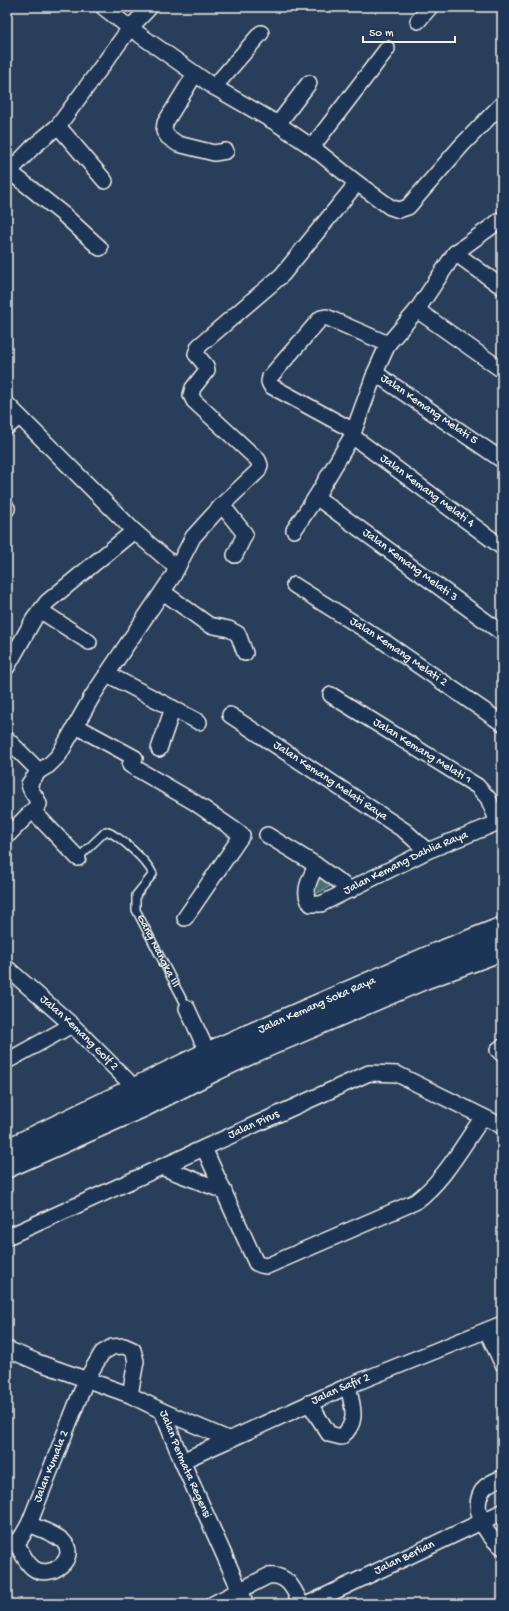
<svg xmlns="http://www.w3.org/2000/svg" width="509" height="1611" font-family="'Gochi Hand',sans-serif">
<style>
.green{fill:#496f72;stroke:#9eb0ad}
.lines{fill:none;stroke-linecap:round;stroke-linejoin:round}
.lane-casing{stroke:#f4f1e8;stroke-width:10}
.street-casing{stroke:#f4f1e8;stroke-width:18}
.secondary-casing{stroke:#f4f1e8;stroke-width:24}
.lane{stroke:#1d3557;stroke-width:7}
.street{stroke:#1d3557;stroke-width:15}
.secondary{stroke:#1d3557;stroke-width:21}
.labels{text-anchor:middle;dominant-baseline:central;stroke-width:3;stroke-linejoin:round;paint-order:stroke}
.street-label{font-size:12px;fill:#f4f1e8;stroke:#1d3557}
</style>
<rect width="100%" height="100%" fill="#293e5a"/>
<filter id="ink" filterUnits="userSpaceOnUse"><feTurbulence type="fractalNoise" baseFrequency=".025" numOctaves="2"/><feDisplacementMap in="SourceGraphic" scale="8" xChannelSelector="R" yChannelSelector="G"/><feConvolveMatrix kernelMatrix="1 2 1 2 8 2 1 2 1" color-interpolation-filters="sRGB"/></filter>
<g filter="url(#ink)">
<path class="green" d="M319 875 333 885 310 897Z"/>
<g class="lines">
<g class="lane-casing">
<g id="lane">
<path id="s1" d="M78 858 106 831C120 836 147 861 153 874L136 895V910L187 1008"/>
</g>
</g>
<g class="street-casing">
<g id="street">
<path d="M103 7 130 28 214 87 278 124 312 147 357 183 390 207 399 210 408 207 462 145 502 104"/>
<path d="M418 21 430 7"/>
<path d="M195 74 165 123 164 131 168 137 178 144 214 153 226 151"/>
<path d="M214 87 261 33"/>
<path d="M278 124 309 83"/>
<path d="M58 126 105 181"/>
<path d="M312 147 387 49"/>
<path d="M9 171 64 215 100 248"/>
<path d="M7 174 33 147 58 126 130 28 150 7"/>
<path d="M455 253 502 287"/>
<path d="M417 310 502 370"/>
<path id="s2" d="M375 373 502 460"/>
<path d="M7 404 134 531 177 568"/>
<path d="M7 427 19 417"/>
<path d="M354 431 271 386 269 382 270 377 321 318 326 317 388 344"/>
<path id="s3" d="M352 436 502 547"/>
<path id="s4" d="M316 497 502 633"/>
<path d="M222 505 245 534 235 555"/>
<path d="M7 508V509"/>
<path d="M294 530 316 497 352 436 375 373 388 344 417 310 455 253 502 219"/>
<path id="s5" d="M294 585 386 643 502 723"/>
<path d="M163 592 209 625 229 629 238 634 245 653"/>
<path d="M41 611 89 642"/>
<path d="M7 667 34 619 47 602 134 531"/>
<path d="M107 674 199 722"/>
<path id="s6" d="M331 695 477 786 488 798 498 822"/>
<path id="s7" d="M230 715 405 831 427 851"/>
<path d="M76 726 135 758 130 765 194 802 242 835 185 918"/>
<path d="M7 739 39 771"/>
<path d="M159 749 173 708"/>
<path d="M33 811 78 858"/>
<path d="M267 835 316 865 351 890"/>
<path d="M7 836 39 804C37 797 30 792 29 784L39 771 49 765 59 755 93 695 173 576 193 537 222 505 258 471 260 465 258 460 194 401 191 395 193 388 207 370 206 366 196 354 199 346 282 275 357 183"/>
<path id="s8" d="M316 865C311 878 301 892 311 904H321L427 851 502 821"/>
<path id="s9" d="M7 968 72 1025 127 1080 138 1096"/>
<path d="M187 1008 212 1062"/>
<path d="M502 1047 498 1050 502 1054"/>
<path d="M7 1061 72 1025"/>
<path d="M204 1148 256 1263 261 1265 267 1266 415 1202C444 1181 462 1146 483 1117"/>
<path d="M161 1167 224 1191"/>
<path id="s10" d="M7 1237 369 1073 397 1074 502 1126"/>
<path d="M487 1331 502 1363"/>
<path d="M7 1349 37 1362 130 1395 162 1411 230 1440"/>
<path d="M309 1403 329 1434 341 1437C360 1422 352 1406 348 1386"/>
<path id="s11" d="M162 1411 182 1461 246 1604"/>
<path id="s12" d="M182 1461 348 1386 502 1324"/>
<path d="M502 1478C497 1480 489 1483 485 1487 469 1506 484 1534 502 1547"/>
<path d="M16 1542C21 1551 25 1562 33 1568 50 1581 80 1558 63 1541 54 1533 40 1529 29 1524"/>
<path id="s13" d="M7 1546 21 1538 29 1524 86 1380 102 1353 112 1347 124 1346 133 1350 136 1361 130 1395"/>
<path d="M213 1604 268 1576C287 1573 294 1589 301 1604"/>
<path id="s14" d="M308 1604 502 1512"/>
</g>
</g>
<g class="secondary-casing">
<g id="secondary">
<path id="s15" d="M7 1150 208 1053 438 953 502 928"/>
<path d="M7 1167 144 1106 215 1070 260 1049 423 979 502 950"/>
</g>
</g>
<use href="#lane" class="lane"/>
<use href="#street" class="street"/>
<use href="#secondary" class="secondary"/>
</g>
</g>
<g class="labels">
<g class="street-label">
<text stroke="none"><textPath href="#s2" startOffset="65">Jalan Kemang Melati 5</textPath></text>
<text stroke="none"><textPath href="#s3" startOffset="93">Jalan Kemang Melati 4</textPath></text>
<text stroke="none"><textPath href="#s4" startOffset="116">Jalan Kemang Melati 3</textPath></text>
<text stroke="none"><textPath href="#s5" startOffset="124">Jalan Kemang Melati 2</textPath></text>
<text stroke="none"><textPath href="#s6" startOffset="107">Jalan Kemang Melati 1</textPath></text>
<text stroke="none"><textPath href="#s7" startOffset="120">Jalan Kemang Melati Raya</textPath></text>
<text stroke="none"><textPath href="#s8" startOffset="146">Jalan Kemang Dahlia Raya</textPath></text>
<text stroke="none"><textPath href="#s1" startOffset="192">Gang Nangka III</textPath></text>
<text stroke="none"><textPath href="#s15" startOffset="342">Jalan Kemang Soka Raya</textPath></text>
<text stroke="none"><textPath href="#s9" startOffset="97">Jalan Kemang Golf 2</textPath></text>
<text stroke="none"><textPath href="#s10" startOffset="271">Jalan Pirus</textPath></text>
<text stroke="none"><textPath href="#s12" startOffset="174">Jalan Safir 2</textPath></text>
<text stroke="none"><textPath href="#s11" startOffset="58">Jalan Permata Regensi</textPath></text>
<text stroke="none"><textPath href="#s13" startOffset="94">Jalan Kumala 2</textPath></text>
<text stroke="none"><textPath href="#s14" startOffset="107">Jalan Berlian</textPath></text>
</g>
</g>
<rect width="509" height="1611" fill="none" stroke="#1d3557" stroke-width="24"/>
<rect x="12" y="12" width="485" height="1587" fill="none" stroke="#f4f1e8" stroke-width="1.5" filter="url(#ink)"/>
<path d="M363 36v6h92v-6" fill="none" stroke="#f4f1e8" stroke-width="2"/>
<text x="369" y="36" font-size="12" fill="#f4f1e8" stroke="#1d3557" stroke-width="3" paint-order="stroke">50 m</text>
</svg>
